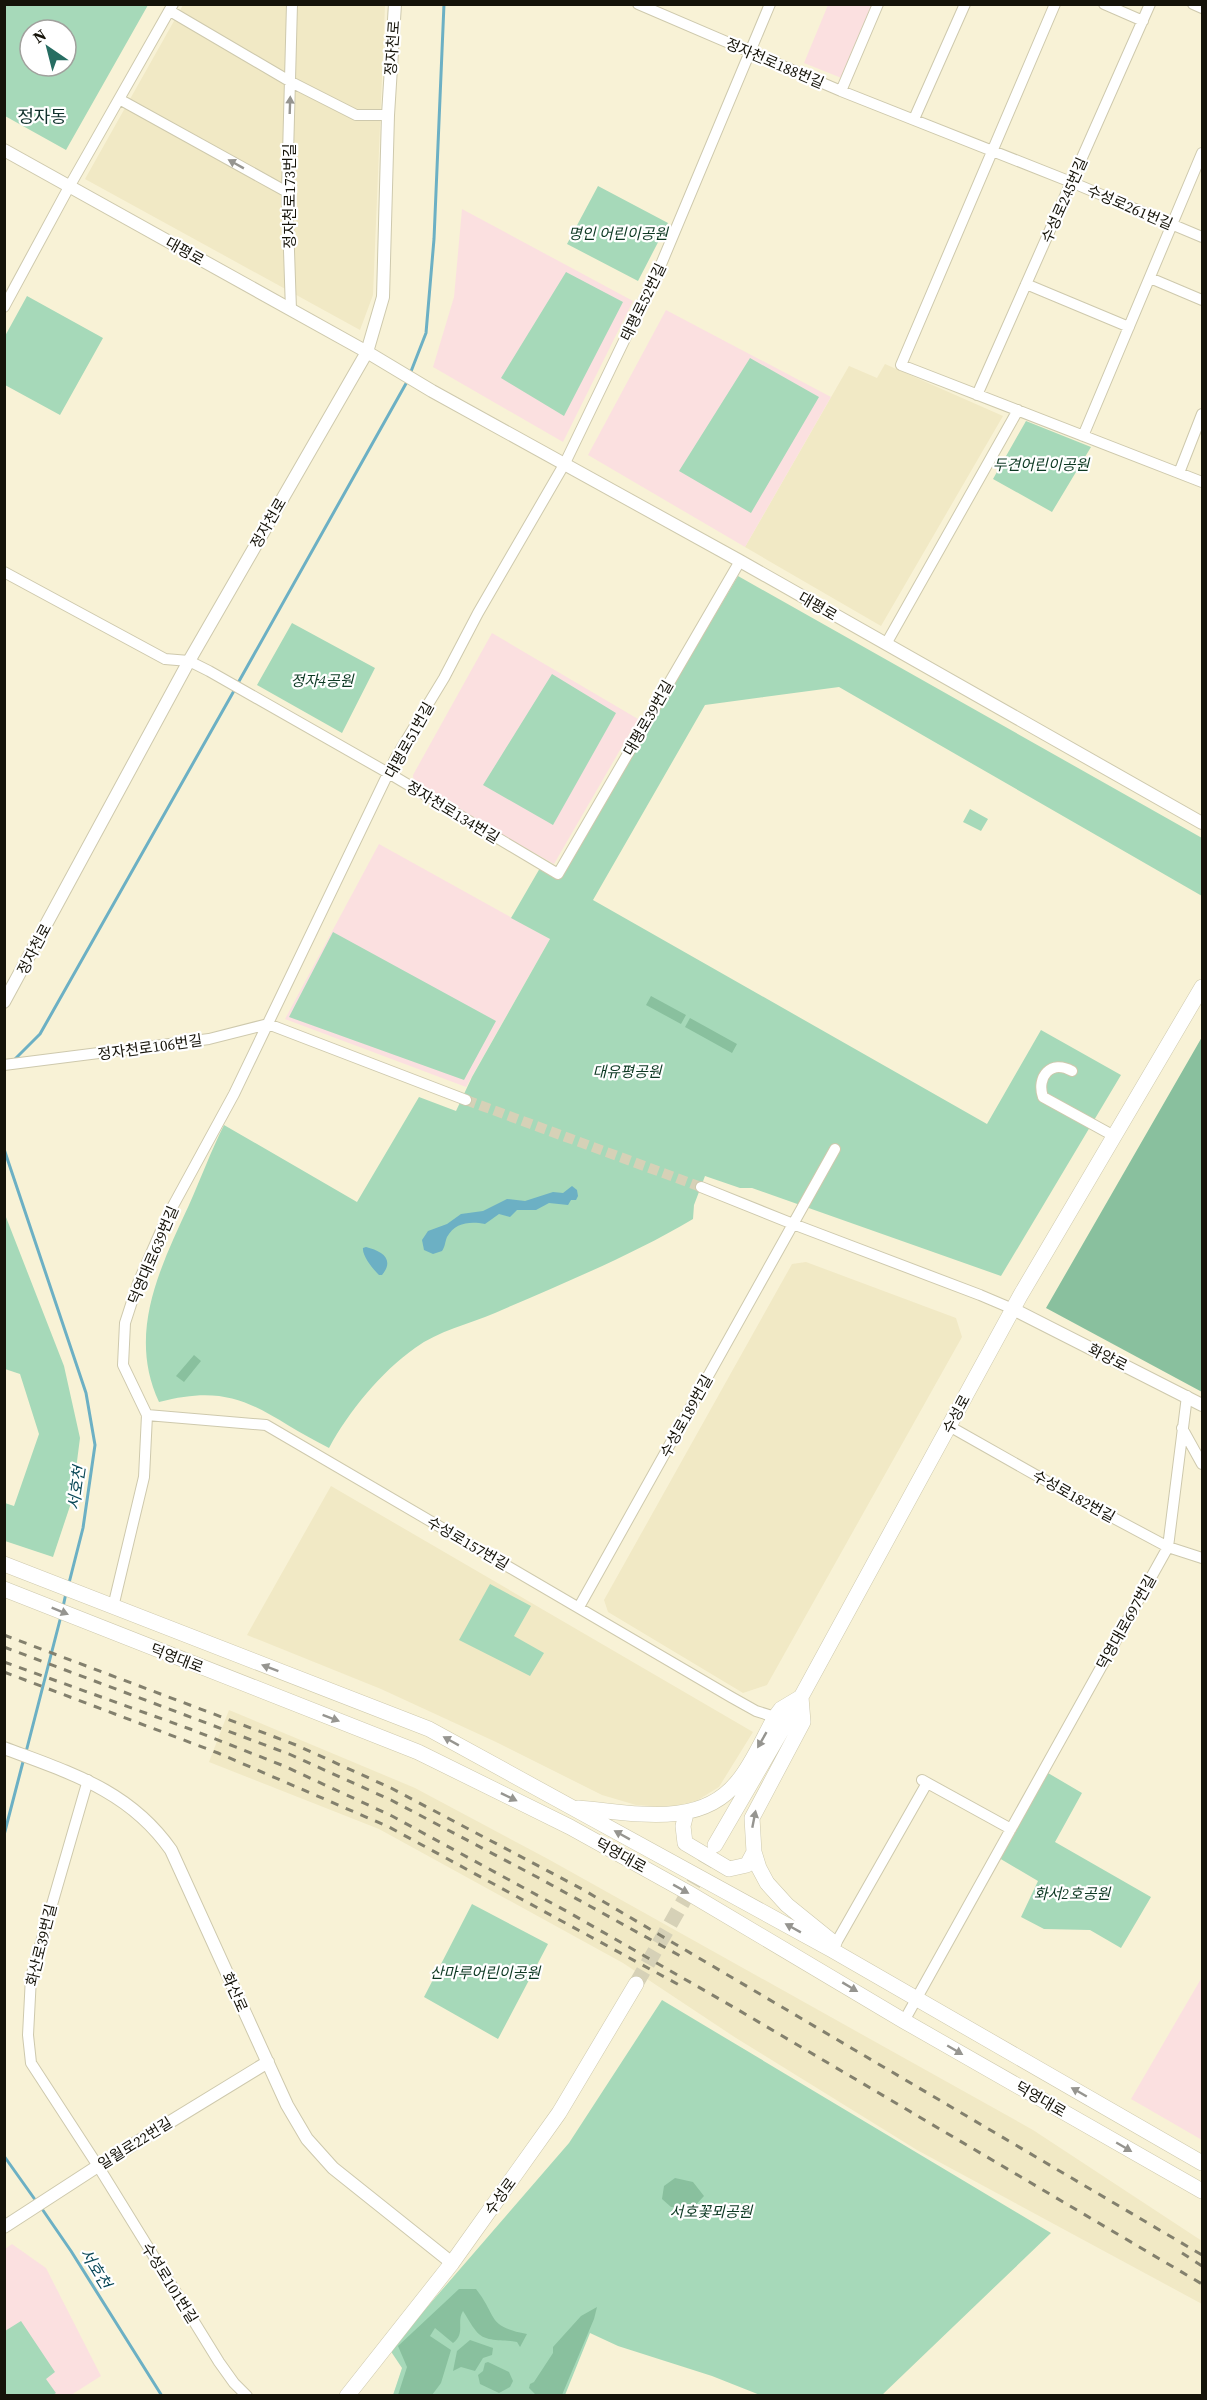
<svg xmlns="http://www.w3.org/2000/svg" width="1207" height="2400" font-family="'Source Serif 4','Noto Sans KR',serif">
<style>
.built{fill:#f1e9c5}
.education{fill:#fbe0e0}
.green{fill:#a6d9b9;fill-rule:evenodd}
.forest{fill:#89c09e}
.water{fill:#6cb0c4}
.lines{fill:none;stroke-linecap:round;stroke-linejoin:round}
.stream{stroke:#6cb0c4;stroke-width:3}
.minor-tunnel{stroke:#d6d1b7;stroke-width:10;stroke-dasharray:10 5;stroke-linecap:butt}
.secondary-tunnel{stroke:#d6d1b7;stroke-width:15;stroke-dasharray:15 8;stroke-linecap:butt}
.minor-casing{stroke:#cec9ad;stroke-width:12}
.tertiary-casing{stroke:#cec9ad;stroke-width:14}
.secondary-casing{stroke:#cec9ad;stroke-width:16}
.minor{stroke:#fff;stroke-width:10}
.tertiary{stroke:#fff;stroke-width:12}
.secondary{stroke:#fff;stroke-width:15}
.rail{stroke:#83806d;stroke-width:3;stroke-dasharray:8 8;stroke-linecap:butt}
.oneway{fill:#969590}
.labels{text-anchor:middle;dominant-baseline:central;stroke-width:4.5;stroke-linejoin:round;paint-order:stroke}
.street-label{font-size:15px;fill:#151309;stroke:#fff}
.park-label{font-size:15px;font-style:italic;fill:#0d3923;stroke:#fff}
.water-label{font-size:16px;font-style:italic;fill:#0a4857;stroke:#fff}
.quarter-label{font-size:18px;fill:#11322d;stroke:#fff}
</style>
<rect width="100%" height="100%" fill="#f8f2d6"/>
<path class="built" d="M183 5H385L373 295 360 330 85 179Z
M885 364 1003 416 881 626 745 547 849 366 877 378Z
M806 1262 956 1318 962 1337 767 1685 743 1693 608 1612 604 1600 792 1264Z
M331 1486 753 1732 719 1787 698 1800 676 1808 636 1805 602 1795 496 1742 381 1689 247 1635Z
M229 1710 415 1788 548 1859 1033 2130 1202 2241V2304L917 2150 736 2038 623 1963 379 1829 209 1762Z"/>
<path class="education" d="M828 5H875L844 79 804 63Z
M462 209 633 301 563 442 433 367 454 297Z
M666 310 831 397 745 547 588 455Z
M492 633 638 719 554 864 414 785 413 775Z
M379 844 550 939 466 1087 285 1019Z
M1202 1977V2140L1131 2099Z
M12 2244 46 2268 101 2376 71 2395 5 2396V2249Z"/>
<path class="green" d="M5 4 148 5 66 150 5 116ZM30 30H66V66H30Z
M598 186 668 223 638 281 567 244Z
M566 272 623 302 564 416 501 378Z
M27 296 103 338 60 415 5 385V336Z
M750 358 819 397 751 513 679 471Z
M1026 421 1091 447 1052 512 993 479Z
M738 576 1202 838V896L839 687 705 705 593 900 987 1124 1041 1030 1121 1075 1001 1276 752 1188H740L705 1176 694 1205 693 1219C631 1256 561 1284 495 1313 469 1324 438 1331 415 1348 381 1372 349 1411 329 1448 262 1415 241 1380 159 1402 127 1333 160 1268 189 1205 201 1178 211 1151 224 1125L357 1202 419 1097 456 1111 472 1077 550 939 511 918 540 868 559 878Z
M292 623 375 668 342 733 257 685Z
M552 674 616 713 553 825 483 785Z
M970 809 988 819 981 831 963 822Z
M333 932 496 1021 464 1080 289 1017Z
M4 1212 64 1366 80 1438 72 1500 53 1557 5 1541V1503L14 1506 39 1434 20 1374 5 1369Z
M490 1584 531 1606 514 1636 544 1653 530 1676 459 1640Z
M1048 1773 1082 1793 1055 1842 1151 1897 1121 1948 1090 1930 1044 1929 1021 1917 1038 1881 999 1858Z
M472 1904 548 1944 498 2039 424 1997Z
M662 2000 1051 2233 882 2395H760L712 2376 618 2346 590 2333 565 2395H393L402 2368 390 2350 569 2143Z
M21 2321 55 2372 46 2379 56 2393 53 2395H5V2331Z"/>
<path class="forest" d="M651 996 686 1015 681 1024 646 1005Z
M690 1018 737 1044 732 1053 685 1027Z
M1202 1037V1392L1046 1308Z
M194 1355 201 1361 184 1382 176 1376Z
M675 2178 693 2182 704 2196 692 2209 671 2207 662 2199 664 2186Z
M459 2289H476C498 2317 486 2326 527 2334L520 2347 517 2342C503 2339 485 2343 476 2331 471 2325 467 2317 463 2311 456 2322 466 2333 453 2343L435 2328 430 2336 451 2350 441 2383 432 2395H398L407 2367 398 2346Z
M597 2307 594 2319 562 2395H536L529 2388 530 2384 534 2382 553 2353V2347L581 2316Z
M470 2340 493 2348 492 2355 483 2358 475 2371 461 2367 453 2371 457 2351Z
M488 2362 509 2372 513 2381 510 2387 499 2393 480 2384 478 2375 483 2371 485 2363Z"/>
<path class="water" d="M572 1186 577 1190 578 1196 576 1200H571L568 1205 549 1203 536 1210H517L510 1217 499 1214 485 1224C471 1221 455 1222 447 1237 445 1242 445 1247 442 1251L433 1254 424 1250 422 1240 428 1231 447 1224 461 1214 483 1211 507 1199 525 1201 553 1192 563 1193Z
M366 1247C382 1251 395 1259 382 1275H379C373 1269 362 1256 363 1248Z"/>
<g class="lines">
<path class="stream" d="M410 374 426 333 434 239 444 4
M238 683 408 380
M13 1061 40 1034 235 689
M4 1149 86 1393 95 1445 83 1528 69 1583
M63 1607 66 1593
M26 1752 61 1616
M4 1835 24 1758
M4 2156 36 2201
M40 2206 71 2251 162 2396"/>
<path class="minor-tunnel" d="M466 1100 701 1187"/>
<path class="secondary-tunnel" d="M636 1984 715 1846"/>
<g class="minor-casing">
<path id="minor" d="M638 4 841 91 1071 182 1202 237
M1055 4 901 365 1202 482
M1104 4 1143 21
M1193 4 1202 8
M170 11 291 82 356 115H388
M841 91 878 4
M119 99 287 192
M914 119 965 4
M1150 278 1202 300
M1026 284 1129 327
M4 307 69 187 173 4
M291 310 287 192 292 4
M977 395 1150 4
M1083 436 1202 153
M1179 473 1202 414
M4 572 165 659 189 661 209 671 390 774 558 874 740 561
M886 644 1018 410
M268 1024 466 1100
M4 1065 209 1039 268 1024
M1072 1071C1051 1059 1036 1077 1043 1097L1114 1136
M701 1187 793 1224 980 1295 1013 1309
M147 1415 266 1425 731 1697 756 1711 775 1717
M949 1426 1078 1499 1168 1547 1202 1558
M1182 1428 1202 1464
M113 1607 144 1477 147 1415 123 1365 125 1323 138 1283 168 1215 234 1094 396 757 444 678 478 613 565 463 662 262 770 4
M579 1607 835 1149
M88 1780 31 1977 28 2035 31 2063 98 2166 219 2362 234 2383 247 2396
M922 1780 1011 1829
M832 1950 927 1783
M904 2021 1168 1547 1187 1396"/>
</g>
<g class="tertiary-casing">
<path id="tertiary" d="M4 150 367 352 432 391 740 561 1202 823
M4 1002 189 661 367 352 383 297 388 115 395 4
M1013 1309 1202 1405
M4 1748C70 1773 129 1790 171 1850L287 2105 307 2139 333 2168 452 2263
M4 2227 98 2166 268 2062"/>
</g>
<g class="secondary-casing">
<path id="secondary" d="M4 1564 429 1729 832 1950 1202 2163
M4 1589 418 1752 570 1827 687 1892 904 2021 1202 2191
M578 1808C631 1812 700 1830 738 1781 753 1763 763 1738 775 1717L781 1709 801 1697 803 1722 752 1818 754 1852 759 1868 767 1883 787 1905 834 1943
M686 1814 683 1826 685 1843 729 1869 747 1865 754 1852
M715 1845 801 1697 1020 1296 1202 987
M347 2396 452 2263 559 2113 636 1984"/>
</g>
<use href="#minor" class="minor"/>
<use href="#tertiary" class="tertiary"/>
<use href="#secondary" class="secondary"/>
<path class="rail" d="M4 1635 296 1745 391 1788 582 1889 1202 2255
M4 1647 289 1754 391 1800 537 1877 684 1958
M4 1662 190 1729 284 1766 392 1816 568 1912 735 2008 1202 2284
M4 1672 218 1753 389 1827 681 1986
M1182 2253 1202 2266"/>
</g>
<defs><path id="oneway-solid" d="M-6-.8H1V-3.2L6.5 0L1 3.2V.8H-6Z" transform="scale(1.5)"/></defs>
<g class="oneway">
<use href="#oneway-solid" transform="translate(290 105) rotate(-88)"/>
<use href="#oneway-solid" transform="translate(236 164) rotate(-151)"/>
<use href="#oneway-solid" transform="translate(60 1611) rotate(22)"/>
<use href="#oneway-solid" transform="translate(270 1668) rotate(-159)"/>
<use href="#oneway-solid" transform="translate(331 1718) rotate(21)"/>
<use href="#oneway-solid" transform="translate(762 1740) rotate(120)"/>
<use href="#oneway-solid" transform="translate(451 1741) rotate(-151)"/>
<use href="#oneway-solid" transform="translate(509 1797) rotate(26)"/>
<use href="#oneway-solid" transform="translate(754 1819) rotate(-79)"/>
<use href="#oneway-solid" transform="translate(622 1835) rotate(-151)"/>
<use href="#oneway-solid" transform="translate(681 1889) rotate(29)"/>
<use href="#oneway-solid" transform="translate(793 1928) rotate(-151)"/>
<use href="#oneway-solid" transform="translate(850 1987) rotate(31)"/>
<use href="#oneway-solid" transform="translate(955 2050) rotate(30)"/>
<use href="#oneway-solid" transform="translate(1079 2092) rotate(-150)"/>
<use href="#oneway-solid" transform="translate(1124 2147) rotate(30)"/>
</g>
<g class="labels">
<g class="street-label">
<text transform="translate(392 48) rotate(-86)">정자천로</text>
<text transform="translate(775 63) rotate(23)">정자천로188번길</text>
<text transform="translate(289 196) rotate(-90)">정자천로173번길</text>
<text transform="translate(1064 200) rotate(-66)">수성로245번길</text>
<text transform="translate(1130 207) rotate(23)">수성로261번길</text>
<text transform="translate(185 251) rotate(29)">대평로</text>
<text transform="translate(643 302) rotate(-64)">태평로52번길</text>
<text transform="translate(268 523) rotate(-60)">정자천로</text>
<text transform="translate(818 606) rotate(30)">대평로</text>
<text transform="translate(648 718) rotate(-60)">대평로39번길</text>
<text transform="translate(409 740) rotate(-61)">대평로51번길</text>
<text transform="translate(453 812) rotate(31)">정자천로134번길</text>
<text transform="translate(34 949) rotate(-62)">정자천로</text>
<text transform="translate(150 1047) rotate(-8)">정자천로106번길</text>
<text transform="translate(153 1255) rotate(-67)">덕영대로639번길</text>
<text transform="translate(1108 1357) rotate(27)">화양로</text>
<text transform="translate(956 1414) rotate(-62)">수성로</text>
<text transform="translate(686 1416) rotate(-61)">수성로189번길</text>
<text transform="translate(1074 1496) rotate(29)">수성로182번길</text>
<text transform="translate(468 1543) rotate(30)">수성로157번길</text>
<text transform="translate(1126 1622) rotate(-61)">덕영대로697번길</text>
<text transform="translate(177 1658) rotate(21)">덕영대로</text>
<text transform="translate(621 1855) rotate(29)">덕영대로</text>
<text transform="translate(41 1945) rotate(-76)">화산로39번길</text>
<text transform="translate(235 1992) rotate(66)">화산로</text>
<text transform="translate(1041 2099) rotate(30)">덕영대로</text>
<text transform="translate(135 2143) rotate(-32)">일월로22번길</text>
<text transform="translate(500 2196) rotate(-54)">수성로</text>
<text transform="translate(170 2283) rotate(58)">수성로101번길</text>
</g>
<g class="park-label">
<text x="618" y="233">명인 어린이공원</text>
<text x="1041" y="464">두견어린이공원</text>
<text x="322" y="680">정자4공원</text>
<text x="627" y="1071">대유평공원</text>
<text x="1072" y="1893">화서2호공원</text>
<text x="485" y="1972">산마루어린이공원</text>
<text x="711" y="2211">서호꽃뫼공원</text>
</g>
<g class="water-label">
<text transform="translate(76 1488) rotate(-82)">서호천</text>
<text transform="translate(96 2268) rotate(58)">서호천</text>
</g>
<g class="quarter-label">
<text x="42" y="116">정자동</text>
</g>
</g>
<rect width="1207" height="2400" fill="none" stroke="#151309" stroke-width="12"/>
<g transform="translate(48 48) rotate(325)"><circle r="28" fill="#ffffff" stroke="#a1a19d" stroke-width="1.5"/>
<path d="M0-4.5L10 22L0 15L-10 22Z" fill="#266d62"/>
<text y="-9" font-size="16" font-weight="bold" text-anchor="middle" fill="#151309">N</text>
</g>
</svg>
